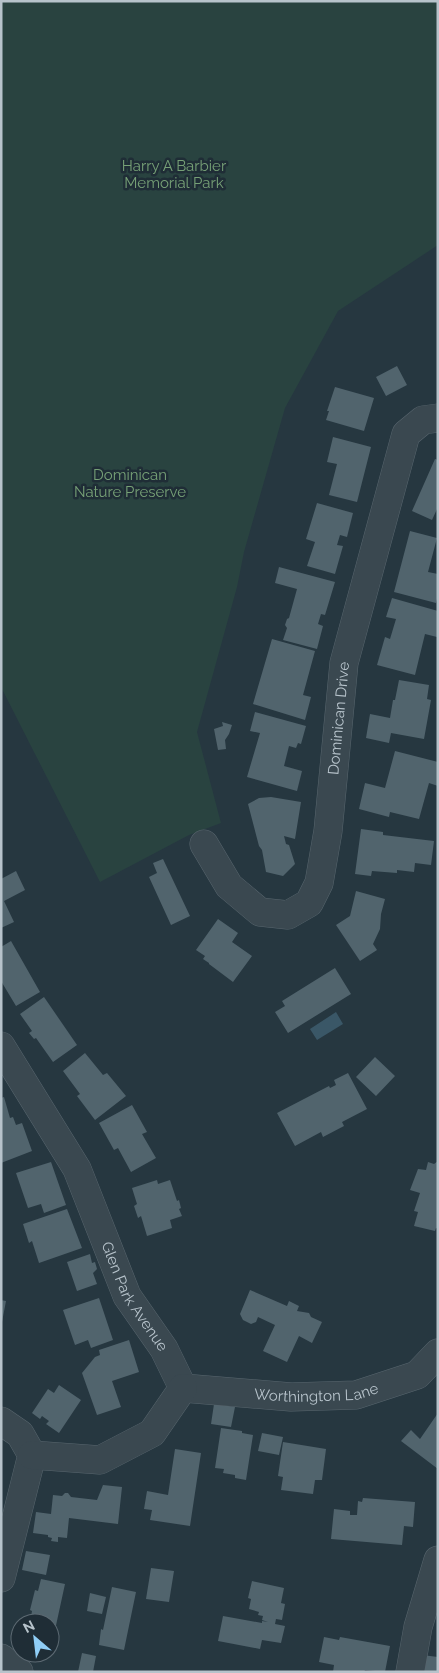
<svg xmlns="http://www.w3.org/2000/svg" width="439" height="1673" font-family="Raleway,sans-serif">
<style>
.green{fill:#294340}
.water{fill:#3a5767}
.building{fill:#51646d}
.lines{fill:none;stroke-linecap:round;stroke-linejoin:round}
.minor-casing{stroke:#58666e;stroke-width:29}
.minor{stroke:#3a4850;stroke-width:28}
.labels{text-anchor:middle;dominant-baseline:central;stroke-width:5;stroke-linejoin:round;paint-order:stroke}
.park-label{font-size:15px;fill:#76a076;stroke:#1f2d36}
.street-label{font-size:15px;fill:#b7c3cb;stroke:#1f2d36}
</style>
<rect width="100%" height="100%" fill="#263740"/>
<path class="green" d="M1 1H438V245L338 311 285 408 244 552 237 587 197 732 221 823 189 835 100 882 1 687Z"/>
<path class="water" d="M336 1012 343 1024 317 1040 310 1029Z"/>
<path class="building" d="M397 366 407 385 386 396 376 377Z
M335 387 374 398 364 431 326 420 329 411H327Z
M333 437 371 447 357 502 329 495 337 464 327 462Z
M435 459 438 460V507L432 520 412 511Z
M317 503 353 513 347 537 340 535 337 545 343 546 335 574 307 566 315 542 306 539Z
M410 531 437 538 428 572 438 574V595L436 603 394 592Z
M279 567 335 582 325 615 321 614 318 624 323 626 317 649 283 640 287 628 285 625 287 619 289 618 297 589 275 583Z
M392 598 438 611 437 637 425 634 415 675 377 665 385 637 390 639 396 619 386 617Z
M272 639 315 651 303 695 311 697 305 720 253 704Z
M399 680 429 685 427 699 431 700 424 739 391 733 389 743 366 738 370 714 390 718 393 700H395Z
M255 712 306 726 301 744 298 743 296 748 289 746 284 766 302 771 297 791 247 777 260 733 250 731Z
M222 722 232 725 229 734 225 740 226 749 218 750 214 729 223 726Z
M395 751 438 762V786L429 783 419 819 390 812 389 817 359 809 365 783 385 788Z
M271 797 301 802 295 839 284 836 286 844 289 845 295 864 283 876 266 872 262 850 259 846 248 804 259 798Z
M361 829 383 832V835L434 841 431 865 415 863 414 872 397 870V873L372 871 371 876 355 874Z
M163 859 190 916 171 925 149 877 157 873 153 863Z
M16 871 25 890 4 901 14 922 1 928V879Z
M356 891 385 899 381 914 380 929 373 944 377 950 360 961 336 925 350 916Z
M218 919 238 933 232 942 252 956 233 982 209 964V963L203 959 205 956 196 950Z
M11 941 40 992 16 1006 1 981V947Z
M335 968 351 994 288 1033 275 1012 285 1006 282 1001Z
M44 997 77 1045 53 1062 36 1038 34 1039 29 1033 32 1031 20 1014Z
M85 1053 103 1075 107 1073 126 1096 95 1120 77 1096 80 1094 63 1071Z
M375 1057 395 1076 376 1096 356 1077Z
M348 1073 367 1109 342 1122 344 1126 323 1137 321 1132 295 1146 277 1113 329 1086 330 1088 336 1085 334 1080Z
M4 1097 10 1118 13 1117 16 1125 22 1123 32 1151 1 1163V1098Z
M132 1105 147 1132 142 1134 156 1158 131 1172 118 1148 114 1150 99 1123Z
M438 1161V1229L436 1228 435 1231 414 1226 418 1212 414 1211 420 1193 410 1190 418 1169 426 1170 428 1162 434 1164Z
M51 1162 66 1205 44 1213 41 1204 28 1208 16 1173Z
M157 1180 158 1184 170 1180 177 1201 179 1200 181 1208 179 1209 182 1216 170 1220 172 1228 147 1236 141 1216 138 1218 134 1206 137 1204 132 1188Z
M67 1209 82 1248 39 1263 32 1241 29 1243 23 1224Z
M90 1254 92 1263 95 1262 97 1269 93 1273 97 1284 77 1291 67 1262Z
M250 1290 287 1306 289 1301 299 1306 297 1311 309 1313 311 1317 322 1322 312 1343 299 1336 287 1362 263 1351 275 1325 258 1317 256 1322 251 1324 243 1320 240 1314Z
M99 1298 113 1340 91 1348 88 1340 75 1345 63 1310Z
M1 1300 6 1301 2 1322H1Z
M129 1340 139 1372 112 1381 121 1407 97 1415 82 1373 95 1357 100 1355 99 1350Z
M59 1385 81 1400 59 1433 46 1424 49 1421 42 1416 40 1419 32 1413 48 1389 54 1393Z
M214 1404 235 1407 231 1427 211 1424Z
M438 1413V1469L401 1441 411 1430 420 1439Z
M221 1428 242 1431V1433L253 1435 246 1480 235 1478V1475L223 1473 224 1469 215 1468Z
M262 1433 283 1437 279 1455 258 1451Z
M283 1442 326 1449 322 1480H315L313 1494 281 1490 283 1477 278 1476Z
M175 1449 201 1453 190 1526 150 1520 152 1510 144 1509 147 1491 168 1495Z
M103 1485 122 1487 118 1524 69 1518 67 1538 58 1537V1542L51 1541 52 1538 48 1537V1535L33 1533 36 1512 51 1514 53 1495 62 1496 65 1493H68L71 1497 97 1500Z
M363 1498 415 1502 413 1527 404 1526 402 1545 331 1539 334 1509 350 1511V1515H357L358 1501 362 1502Z
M26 1551 50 1555 46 1575 22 1570Z
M151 1568 174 1571 169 1602 146 1599Z
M41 1579 65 1584 55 1630 50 1629V1623H30L32 1611 30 1610 35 1590 38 1591Z
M252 1581 284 1588 281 1603 285 1604 282 1620 276 1619 275 1624 285 1626 281 1643 262 1640 260 1649 218 1641 223 1616 262 1623V1621L268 1622 262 1620 263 1616 258 1615 259 1612 249 1609 251 1599 248 1598Z
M112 1587 136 1592 124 1650 99 1645 101 1629 103 1630Z
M90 1593 106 1597 102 1614 87 1611Z
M324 1637 339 1640 340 1637 390 1646 385 1672 365 1670 364 1672H333L334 1665 319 1662Z
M82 1653 96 1656 93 1672H78Z
M422 1655 438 1657V1672H420Z"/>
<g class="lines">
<g class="minor-casing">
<g id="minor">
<path id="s1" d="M204 844 229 886 260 912 288 915 309 903 319 883 328 831 344 663 406 434 423 420 438 418"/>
<path id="s2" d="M1 1046 77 1169 127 1296 164 1349 183 1388"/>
<path id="s3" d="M183 1388 291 1397 356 1395 417 1375 438 1353"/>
<path d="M1 1421 20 1434 32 1455 1 1578"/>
<path d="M32 1455 100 1460 152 1433 183 1388"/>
<path d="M1 1658 19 1672"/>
<path d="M410 1672 418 1627 438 1560"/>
</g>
</g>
<use href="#minor" class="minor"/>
</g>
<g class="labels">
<g class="park-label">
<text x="174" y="166">Harry A Barbier<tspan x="174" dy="17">Memorial Park</tspan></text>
<text x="130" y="475">Dominican<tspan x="130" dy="17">Nature Preserve</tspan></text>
</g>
<g class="street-label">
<text stroke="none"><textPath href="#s1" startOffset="330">Dominican Drive</textPath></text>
<text stroke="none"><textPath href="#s2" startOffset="285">Glen Park Avenue</textPath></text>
<text stroke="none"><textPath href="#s3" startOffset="134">Worthington Lane</textPath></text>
</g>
</g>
<rect width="439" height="1673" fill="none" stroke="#b7c3cb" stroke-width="5"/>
<g transform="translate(35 1638) rotate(332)"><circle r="24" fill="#1f2d36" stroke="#5c6972"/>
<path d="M0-4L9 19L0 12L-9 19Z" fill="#90cef6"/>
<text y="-8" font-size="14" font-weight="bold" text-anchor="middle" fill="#b7c3cb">N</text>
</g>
</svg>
